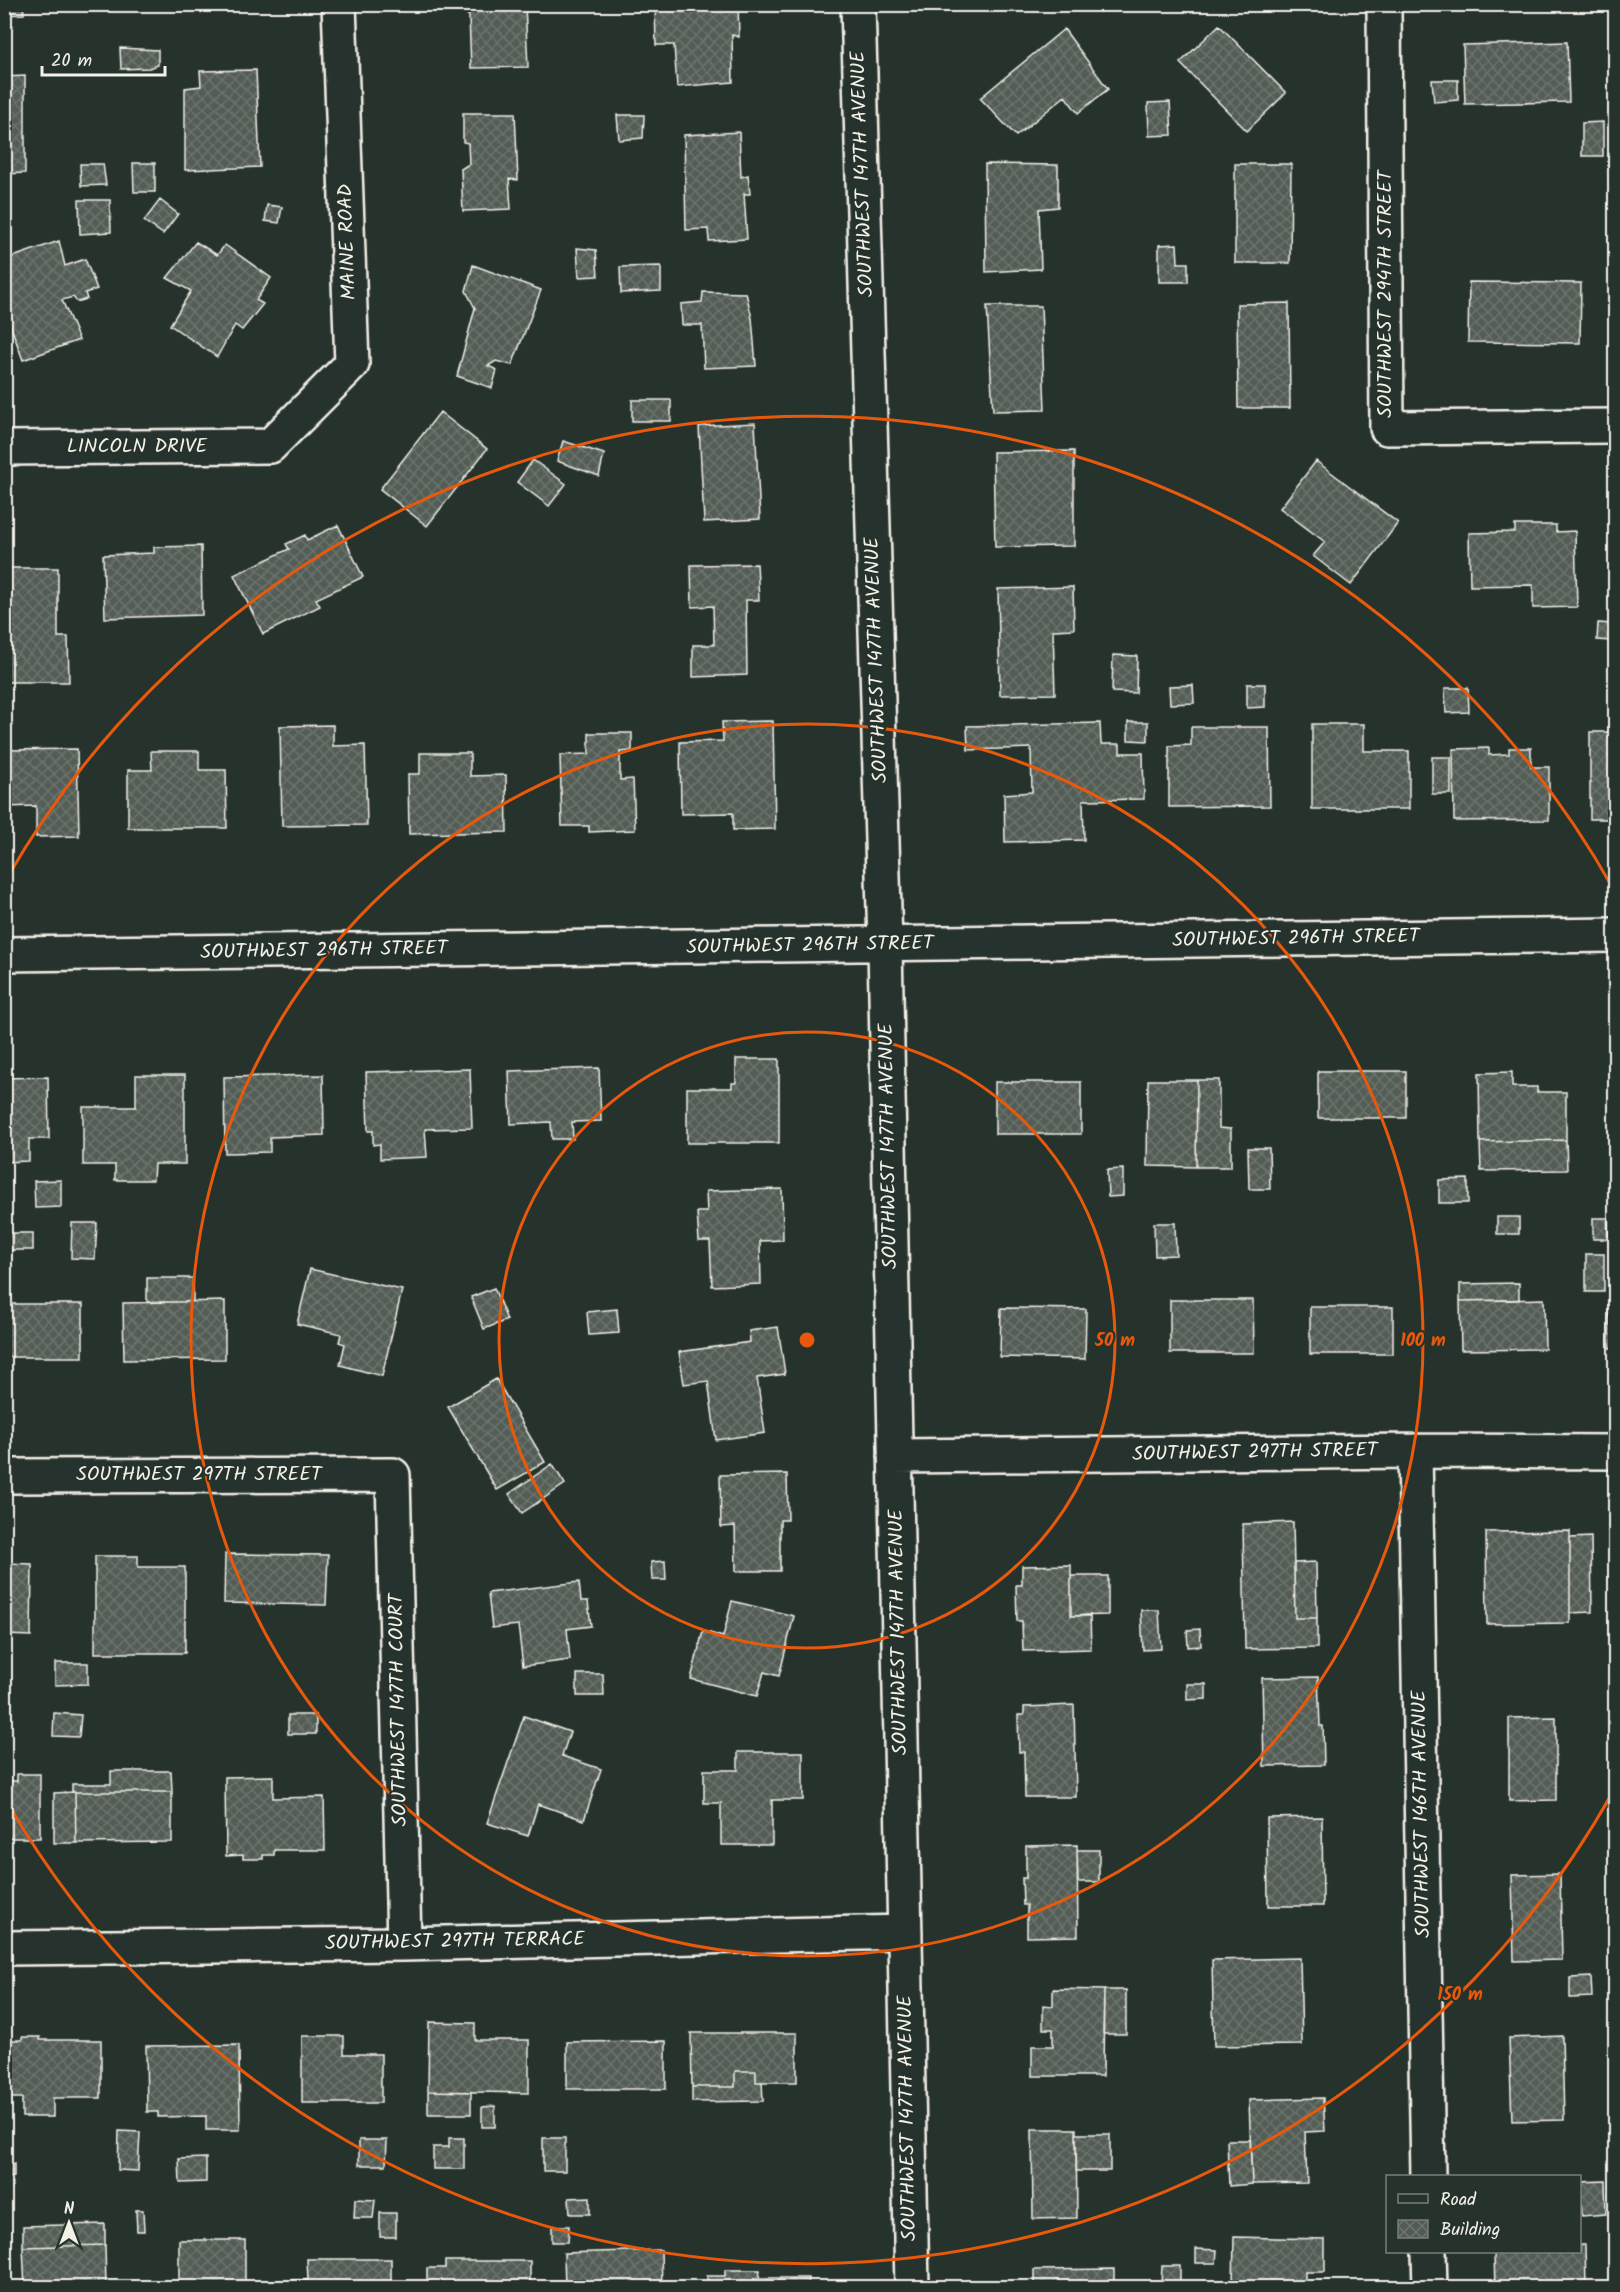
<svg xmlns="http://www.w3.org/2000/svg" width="1620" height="2292" font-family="Kalam,sans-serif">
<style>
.building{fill:url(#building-cross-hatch);stroke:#f4f1e8;stroke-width:1.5}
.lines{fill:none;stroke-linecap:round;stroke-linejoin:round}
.minor-casing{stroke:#f4f1e8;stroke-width:38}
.tertiary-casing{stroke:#f4f1e8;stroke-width:38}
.minor{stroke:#26332d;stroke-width:33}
.tertiary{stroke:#26332d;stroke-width:33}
.ring{fill:none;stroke:#e8590c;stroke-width:3}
.labels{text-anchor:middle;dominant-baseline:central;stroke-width:4.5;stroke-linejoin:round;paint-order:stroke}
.street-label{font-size:20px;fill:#f4f1e8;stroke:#26332d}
.centre{fill:#e8590c;stroke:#26332d;stroke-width:3}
.ring-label{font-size:18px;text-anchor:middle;font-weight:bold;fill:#e8590c;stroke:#26332d;stroke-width:4.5;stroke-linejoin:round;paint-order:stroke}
</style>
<defs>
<pattern id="building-cross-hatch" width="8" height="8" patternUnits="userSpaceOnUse" patternTransform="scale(1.5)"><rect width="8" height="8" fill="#525c55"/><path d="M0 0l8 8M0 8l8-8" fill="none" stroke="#6c746d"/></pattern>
</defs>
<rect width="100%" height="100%" fill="#26332d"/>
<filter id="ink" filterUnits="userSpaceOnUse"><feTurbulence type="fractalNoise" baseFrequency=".0167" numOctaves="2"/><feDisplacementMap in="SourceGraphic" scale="12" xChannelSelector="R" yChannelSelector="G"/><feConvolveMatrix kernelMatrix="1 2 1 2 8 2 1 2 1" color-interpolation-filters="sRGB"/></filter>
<g filter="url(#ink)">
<path class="building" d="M4 4H23L24 14 4 15Z
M453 4H525L528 67 471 68 469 16Z
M655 4H738L739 37 732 35 733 82 677 87 674 45H656Z
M1219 25 1286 93 1247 131 1180 63Z
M1064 29 1108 89 1078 113 1065 96 1016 136 980 98Z
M1567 42 1569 102 1465 104 1463 45Z
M120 48 158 50V65L149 68 121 69Z
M256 70 260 167 185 170V88L201 86 200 71Z
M25 76V173L4 174V77Z
M1432 80H1458V100L1434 102Z
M1170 102 1172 135 1149 136 1148 103Z
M463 113H515L518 180 509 179 511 209 463 211 461 169 469 164 468 143 463 142Z
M617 115H644L643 138 619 140Z
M1603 122V156H1582V123Z
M739 132 741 177 748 175 750 194H744L747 239 709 241 708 229 686 230 684 135Z
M133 163H155V192H134Z
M80 164H103L106 185 81 186Z
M985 164 1058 165V207L1039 209 1041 269 986 272Z
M1235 164H1291L1290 263H1235Z
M79 200H110L111 232 80 234Z
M160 200 178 214 163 234 144 221Z
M267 205 282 207 279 223 265 221Z
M59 241 65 266 85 259 97 289 85 293 87 299 77 302 73 297 62 300 79 340 23 360 7 316 4 317V260Z
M196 242 217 255 225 245 271 278 256 300 263 304 242 330 235 325 217 357 170 325 191 291 167 278Z
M1177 244 1178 263H1188V282H1159V245Z
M577 248 596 250 598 276 579 277Z
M473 265 541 290 512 365 496 361 488 366 497 370 492 388 457 376 475 308 466 291Z
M661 266V291L621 293 620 267Z
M1469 282 1581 283 1580 343 1468 342Z
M703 292 746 293 752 318 756 366 704 368 702 325H682L681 304 702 302Z
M1289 303 1290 408H1238L1237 304Z
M987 306H1041L1045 410 993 411Z
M632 400H671V421H632Z
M440 412 487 449 427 526 380 489Z
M755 423 760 519 704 522 699 426Z
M563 441 604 454 599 476 557 461Z
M1074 451V546L995 547 993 452Z
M533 460 566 484 549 506 517 482Z
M1316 461 1398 523 1351 585 1313 556 1325 542 1280 508Z
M338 525 363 577 316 599 320 606 263 634 234 575 289 549 286 544 305 535 307 540Z
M1515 525H1556V532L1575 531 1577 607 1533 608V585L1470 586 1469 533 1515 532Z
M201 546 202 615 105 618 103 555 154 553V547Z
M4 563H9V568H58V637H68L69 682H4Z
M757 564 759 600H746L747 675 693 677V645H714L713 606 692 607 691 565Z
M1073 587 1074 629 1053 630 1055 694 1000 695 998 589Z
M1598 623 1612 624 1611 641 1597 640Z
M1113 655 1137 656 1136 693 1112 692Z
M1247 684H1265V707L1247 708Z
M1193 685 1194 703 1170 704 1169 686Z
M1445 688H1468L1469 712 1446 713Z
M773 721 775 829 733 830V813L681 814 680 742 723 741 722 722Z
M1128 722H1148V741L1128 740Z
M1100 723 1101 744H1120V753H1143L1144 799 1083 800 1084 840 1005 842 1004 794 1032 792 1031 748 968 750 967 726Z
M1312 724H1364V751H1409V809H1312Z
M333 725V746L365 745 367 825 282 826 280 726Z
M1191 727H1269L1270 806 1169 807V746L1191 745Z
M1590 732H1616V819H1590Z
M589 733H632V751L620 752V780L633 779 635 830 589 832V826H562L560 755 589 754Z
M1489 748V755L1509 754V748H1531V767H1549V820L1454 821 1453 749Z
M77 749 79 836 36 837V806L4 807V750Z
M151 751H199V770H226L227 828H128V770H152Z
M420 753H470V776L506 775 507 832 409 834 408 774H420Z
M1432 757H1451V794H1432Z
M736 1059H779V1143H687V1088H732V1083H736Z
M599 1068 601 1121 572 1122 573 1139H552L551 1122 511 1124 509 1071Z
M470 1069 472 1128 425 1129 427 1157 380 1159V1144L373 1145V1131H368L366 1072Z
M1318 1071H1406V1118H1318Z
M1512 1072V1087H1537V1092H1566V1140L1480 1142 1479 1073Z
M136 1075H185V1164H154L153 1180H115V1165H83V1107H136Z
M323 1075 324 1135 270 1137V1152L225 1153 224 1077Z
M48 1077 49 1139H29V1161L4 1162V1078Z
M1148 1080H1197L1196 1167 1147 1166Z
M1197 1080H1219V1128L1231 1129V1167H1196Z
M995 1082H1081V1134H995Z
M1566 1140 1567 1170 1481 1171 1480 1142Z
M1248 1148H1269L1270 1189H1249Z
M1123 1169V1196L1108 1197 1107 1170Z
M1468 1179V1203H1439V1180Z
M61 1180V1207L35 1208 34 1181Z
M782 1189 783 1240 760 1241 761 1284 712 1286 710 1241H699L697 1212H707L706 1191Z
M1497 1217H1519V1234H1497Z
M1593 1218H1608V1239H1593Z
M72 1223H97L95 1259 71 1258Z
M1154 1223H1175L1176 1255 1155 1256Z
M9 1233H33V1250H9Z
M1586 1254H1604V1292H1586Z
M310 1269 402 1290 382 1376 340 1365 345 1344 339 1342 341 1334 297 1324Z
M147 1278H193V1302H147Z
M1519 1283V1300L1460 1301V1284Z
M494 1288 507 1320 484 1329 471 1297Z
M1609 1296H1616V1348H1609Z
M1544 1299 1545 1349 1461 1350 1460 1301Z
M1170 1300H1253L1254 1353H1170Z
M225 1301V1359L124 1360 123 1303Z
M4 1304H83V1357H4Z
M1310 1307H1393V1354H1310Z
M1001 1308 1086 1309 1085 1359 1000 1357Z
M617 1309 619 1333 589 1335 587 1312Z
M778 1327 785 1374 757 1378 765 1433 716 1440 708 1381 684 1384 679 1352 750 1342 749 1331Z
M496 1379 545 1462 497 1490 448 1407Z
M552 1464 565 1484 522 1513 509 1494Z
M787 1474 788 1520H780V1571H736L735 1526 721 1527 720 1475Z
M1293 1522 1295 1618H1317V1648L1245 1649 1243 1524Z
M1570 1531V1623L1487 1624 1486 1532Z
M1591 1537 1592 1612 1570 1613V1538Z
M225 1554 328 1555 326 1605 224 1603Z
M95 1556H138V1567H185V1653H95Z
M665 1561 666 1580H652L651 1562Z
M1316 1562 1317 1618H1295L1294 1563Z
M4 1563 32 1564 31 1636 4 1635Z
M1071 1565V1616L1090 1615 1091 1649 1023 1651 1022 1621H1017L1016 1585H1022V1566Z
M1071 1576H1108V1615L1071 1616Z
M579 1582 581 1601H588L591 1626 567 1629 570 1660 523 1666 518 1625 492 1628 488 1593Z
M732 1601 794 1616 779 1676 764 1672 757 1696 691 1679 703 1631 723 1637Z
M1141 1610H1159L1161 1649 1143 1650Z
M1200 1629 1201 1646 1188 1647 1187 1630Z
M55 1663H88V1684L55 1685Z
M577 1674H603L604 1696H577Z
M1318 1677 1320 1726H1323L1324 1765 1264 1766 1262 1678Z
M1187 1684H1206V1699L1187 1700Z
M1074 1705 1076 1797H1025L1024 1752H1019L1018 1715H1024V1707Z
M54 1713 81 1715 79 1737 53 1736Z
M288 1715H316V1734H288Z
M524 1716 570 1732 562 1756 601 1769 584 1820 538 1804 528 1836 487 1823Z
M1556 1717V1800L1509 1801V1718Z
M738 1752H803V1800H772V1845H721V1803H704V1770H738Z
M111 1771H171L172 1792H72V1784H111Z
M17 1774H40V1838H4V1781H17Z
M273 1776V1798L324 1797 325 1850H274V1855H263V1859H243V1855L226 1856 225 1777Z
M75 1792 76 1843H54V1793Z
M75 1792H172V1842L76 1843Z
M1322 1817 1323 1906H1268L1267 1818Z
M1077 1845 1078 1936 1027 1937V1905H1023L1022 1878H1026V1846Z
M1077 1850H1099V1882H1078Z
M1560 1874 1562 1960 1514 1961 1512 1875Z
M1300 1958 1302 2045 1214 2046 1212 1960Z
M1591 1977 1592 1997 1570 1998V1978Z
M1053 1989 1104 1990 1103 2076H1032V2046H1053V2029H1043V2005L1053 2006Z
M1104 1990H1126V2034H1103Z
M429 2022 475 2023V2040H529V2093L428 2091Z
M691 2033H797V2082H756V2071H735V2087H692Z
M302 2036H344V2054H381V2103H302Z
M1562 2036 1564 2120 1512 2121 1509 2038Z
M22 2037H40V2040H101V2098H53V2117H22V2098H4V2040H22Z
M666 2041V2089H567V2042Z
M239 2045 240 2130H206V2116L158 2117V2112H147L146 2046Z
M735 2071H756V2082H762L763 2101 692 2102V2087H735Z
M428 2091 471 2092V2114H428Z
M1323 2098 1325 2131 1305 2132 1307 2183 1252 2184 1249 2100Z
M495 2106V2127H482V2107Z
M1032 2129H1076L1077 2218 1033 2219Z
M119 2131 140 2132 138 2171 118 2170Z
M1076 2134H1110V2171H1076Z
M449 2138H464V2169H433V2147H449Z
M543 2138H565V2171H543Z
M359 2140H387L386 2165H359Z
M1227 2140H1250L1252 2184 1229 2186Z
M206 2158V2182L180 2183 179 2159Z
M4 2164H14V2177H4Z
M1605 2181 1606 2214 1582 2216 1580 2182Z
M590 2197V2214H570L569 2198Z
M355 2199 375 2200 373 2218H354Z
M136 2210H143L144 2231H137Z
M380 2213H396V2237H380Z
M105 2224V2245L23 2247V2226Z
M552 2226H569L568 2242H552Z
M1234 2237 1325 2239V2272H1305V2288H1233Z
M179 2240H245V2288H179Z
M105 2245 106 2288H25L23 2247Z
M1580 2245H1585L1586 2288H1495L1494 2252H1580Z
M1196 2249 1217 2250 1216 2263H1196Z
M661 2250 662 2288H565L564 2253Z
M307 2259H391V2288H292V2280H308Z
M445 2261H530V2288H427V2268H445Z
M1162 2266H1180V2284H1161Z
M1114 2269V2288H1034V2270Z
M725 2270H760L759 2278H754V2288H707V2276H725Z
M754 2278H808V2288H754Z"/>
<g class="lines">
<g class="minor-casing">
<path id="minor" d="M1384 4 1387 428 1616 426
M4 448 270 446 352 364 339 4
M885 945 912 2288
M1415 1451 1428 2176
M895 1456 1415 1451 1616 1452
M4 1476 393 1475 404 1944
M4 1948 404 1944 905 1932
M1429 2252 1430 2288"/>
</g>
<g class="tertiary-casing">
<path id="tertiary" d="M858 4 885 945
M4 954 1616 935"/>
</g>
<use href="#minor" class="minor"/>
<use href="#tertiary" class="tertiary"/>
</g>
</g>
<g class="ring">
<circle cx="807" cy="1340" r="308"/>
<circle cx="807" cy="1340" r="616"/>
<path d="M1615 1788A924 924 0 0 1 7 1802M7 878A924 924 0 0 1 1615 892"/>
</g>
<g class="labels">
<g class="street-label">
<text transform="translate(863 174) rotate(-92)">SOUTHWEST 147TH AVENUE</text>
<text transform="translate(348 242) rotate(-92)">MAINE ROAD</text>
<text transform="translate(1386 294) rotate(-90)">SOUTHWEST 294TH STREET</text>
<text x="137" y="447">LINCOLN DRIVE</text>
<text transform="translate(877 660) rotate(-92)">SOUTHWEST 147TH AVENUE</text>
<text transform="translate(1296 939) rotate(-1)">SOUTHWEST 296TH STREET</text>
<text transform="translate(810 946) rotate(-1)">SOUTHWEST 296TH STREET</text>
<text transform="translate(324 951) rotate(-1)">SOUTHWEST 296TH STREET</text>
<text transform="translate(889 1146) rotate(-91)">SOUTHWEST 147TH AVENUE</text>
<text transform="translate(1255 1453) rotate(-1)">SOUTHWEST 297TH STREET</text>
<text x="199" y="1475">SOUTHWEST 297TH STREET</text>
<text transform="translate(899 1632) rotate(-91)">SOUTHWEST 147TH AVENUE</text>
<text transform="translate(399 1710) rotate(-91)">SOUTHWEST 147TH COURT</text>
<text transform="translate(1422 1814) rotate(-91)">SOUTHWEST 146TH AVENUE</text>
<text transform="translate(455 1942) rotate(-1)">SOUTHWEST 297TH TERRACE</text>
<text transform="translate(908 2118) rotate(-91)">SOUTHWEST 147TH AVENUE</text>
</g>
</g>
<circle cx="807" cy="1340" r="9" class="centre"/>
<g class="ring-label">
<text x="1115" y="1346">50 m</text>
<text x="1423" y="1346">100 m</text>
<text x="1460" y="2000">150 m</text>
</g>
<rect width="1620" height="2292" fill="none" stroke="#26332d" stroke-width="24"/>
<rect x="12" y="12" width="1596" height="2268" fill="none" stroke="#f4f1e8" stroke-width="2" filter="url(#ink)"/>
<rect x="1386" y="2175" width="195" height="78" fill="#26332d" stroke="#787f78" stroke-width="1.5"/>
<rect x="1398" y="2194" width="30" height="9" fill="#26332d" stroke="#787f78" stroke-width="1.5"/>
<text x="1440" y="2205" font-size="18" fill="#f4f1e8">Road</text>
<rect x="1398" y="2220" width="30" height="18" fill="url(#building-cross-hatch)" stroke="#787f78" stroke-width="1.5"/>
<text x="1440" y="2235" font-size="18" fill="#f4f1e8">Building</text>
<g transform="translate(69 2223)" stroke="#26332d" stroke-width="4.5" paint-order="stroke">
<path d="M0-4.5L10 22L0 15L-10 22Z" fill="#f4f1e8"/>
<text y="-9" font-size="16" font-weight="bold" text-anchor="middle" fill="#f4f1e8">N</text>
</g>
<path d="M42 66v9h123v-9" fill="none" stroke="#f4f1e8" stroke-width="3"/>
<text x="51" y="66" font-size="18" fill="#f4f1e8" stroke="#26332d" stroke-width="4.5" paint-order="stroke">20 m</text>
</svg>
